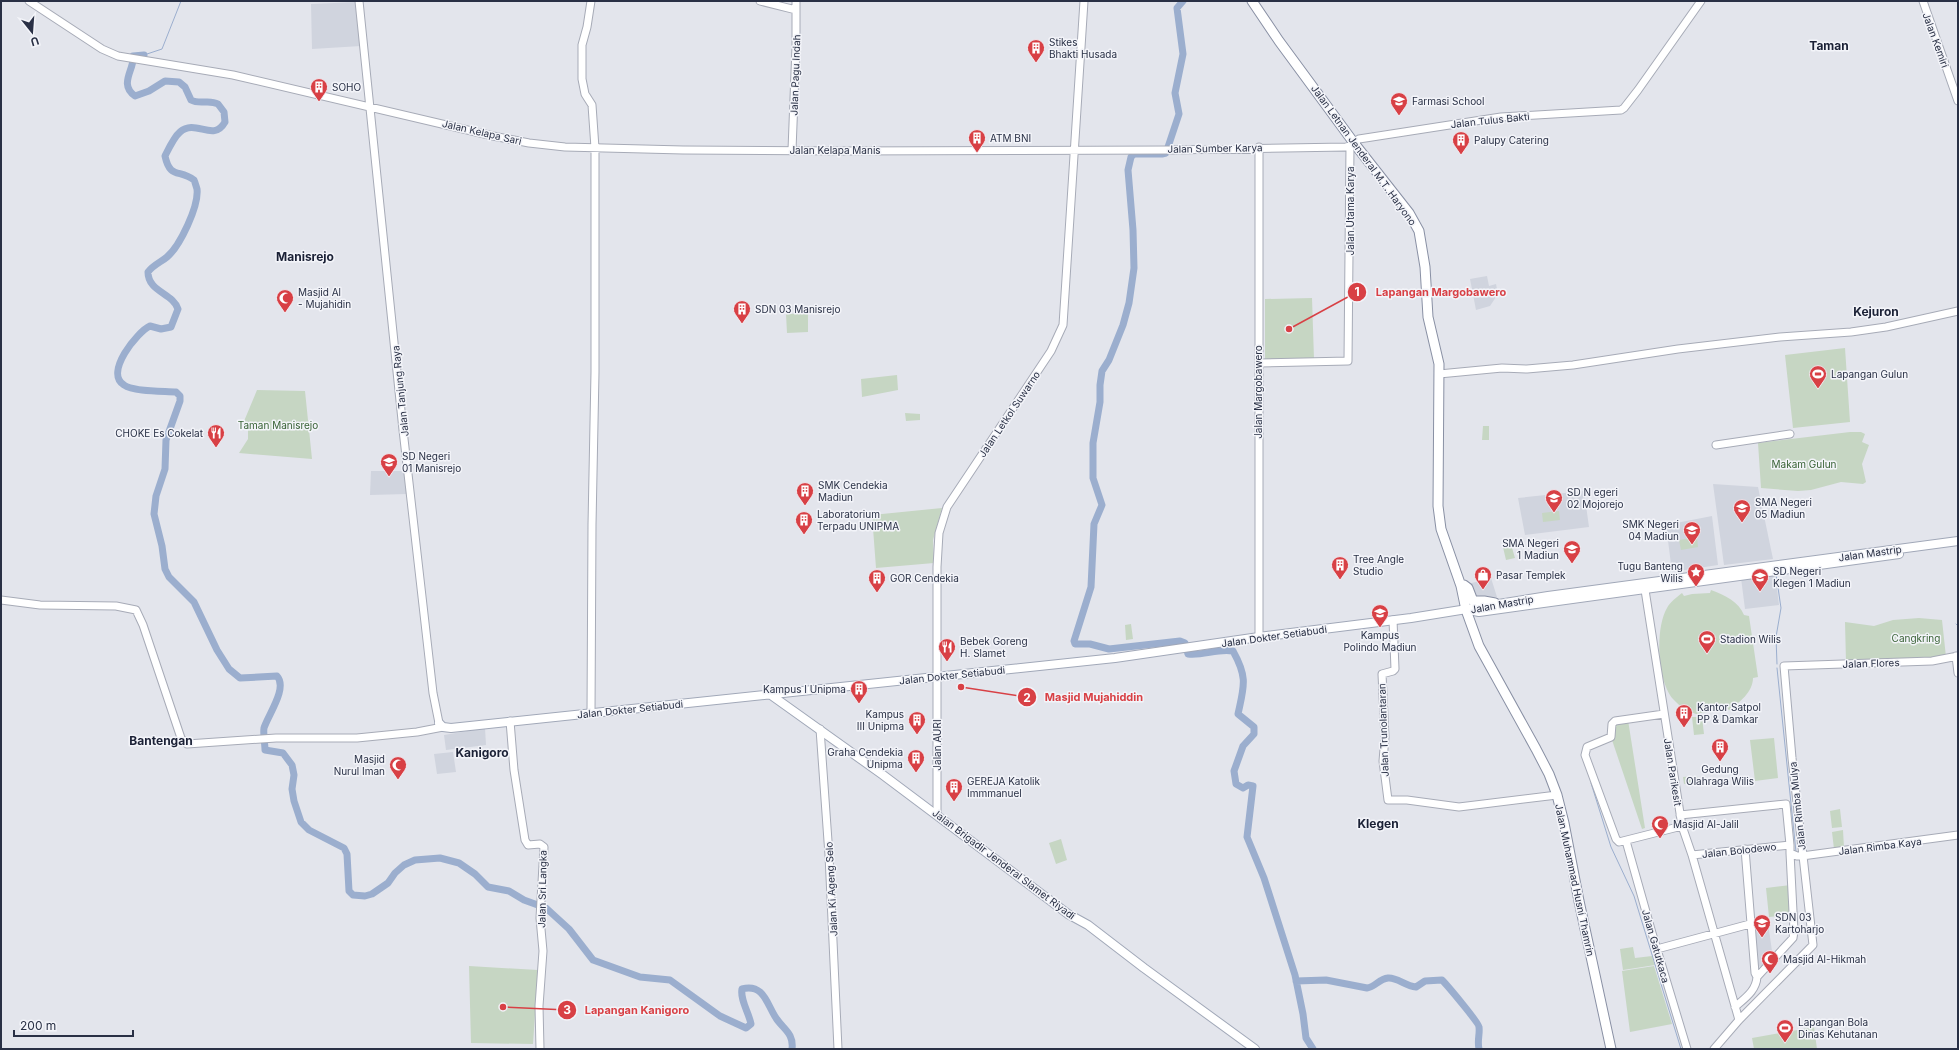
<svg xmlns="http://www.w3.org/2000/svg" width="1959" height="1050" font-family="Inter,sans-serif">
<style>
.built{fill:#d0d4de}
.green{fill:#c6d6c3}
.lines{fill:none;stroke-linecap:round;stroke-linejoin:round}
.stream{stroke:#9baece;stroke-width:1}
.river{stroke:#9baece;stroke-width:7}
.secondary-casing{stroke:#a7abb7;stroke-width:9}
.primary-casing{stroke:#a1a8b8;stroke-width:10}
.highway-casing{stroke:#8990a4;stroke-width:11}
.secondary{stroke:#fff;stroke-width:7}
.primary{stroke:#fff;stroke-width:8}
.highway{stroke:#fff;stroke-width:9}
.labels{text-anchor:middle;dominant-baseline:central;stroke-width:3;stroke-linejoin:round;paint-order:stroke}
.street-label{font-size:10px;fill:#293045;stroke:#f3f4f9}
.poi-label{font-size:10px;fill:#293045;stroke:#f3f4f9;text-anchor:start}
.park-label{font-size:10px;fill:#386235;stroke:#f3f4f9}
.quarter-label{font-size:12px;font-weight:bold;fill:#1b2136;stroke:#f3f4f9}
.leader{fill:none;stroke:#d84045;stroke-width:1.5}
.callout-dot{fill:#d84045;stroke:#f3f4f9;stroke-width:1.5}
.mark-label{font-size:12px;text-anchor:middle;font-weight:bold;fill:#fff}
.callout-label{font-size:11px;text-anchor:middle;font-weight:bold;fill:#d84045;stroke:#f3f4f9;stroke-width:3;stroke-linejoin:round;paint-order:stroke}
</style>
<rect width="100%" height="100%" fill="#e3e5ec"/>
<path class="built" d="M357 2 361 46 312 49 311 4Z
M1487 276 1489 286 1496 284 1498 294 1490 306 1476 310 1470 279Z
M371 471H406L407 494 370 495Z
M1713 484 1758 487 1773 559 1724 565Z
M1584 491 1589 527 1525 535 1518 498Z
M1712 516 1718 565 1672 572 1666 525Z
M1775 573 1779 605 1745 609 1741 578Z
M1491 578 1497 597 1476 601 1468 584Z
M485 728 486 745 446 750 444 735Z
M453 752 456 772 437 774 434 754Z
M1767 916 1773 958 1765 966 1756 967 1751 918Z"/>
<path class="green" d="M1312 298 1314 359H1265V299Z
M808 313V332L787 333 786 314Z
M1845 348 1850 422 1793 428 1785 355Z
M897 375 898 390 862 397 861 379Z
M257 390 305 391 312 459 239 453 248 439V427L242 426Z
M905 413 920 414V420L906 421Z
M1483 426H1489V440H1482Z
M1850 432H1861L1865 434 1862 442 1869 445 1862 464 1866 482 1863 484 1841 482 1811 490 1798 491 1761 488 1758 443Z
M942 508 933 540 934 563 876 568 872 515Z
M1559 511 1560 520 1543 522 1542 513Z
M1697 537 1698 547 1681 550 1679 540Z
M1510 541 1515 558 1506 560 1502 543Z
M1711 590C1725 595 1739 602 1744 615L1749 616 1758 677 1753 678C1753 692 1739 703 1729 710L1727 708 1718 711 1700 713 1699 715C1689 712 1680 707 1673 699 1657 681 1655 628 1667 608 1670 602 1677 597 1682 593L1684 596 1692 594 1710 593Z
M1919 618 1942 620 1946 657 1846 662 1845 622 1874 626 1893 620Z
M1131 624 1133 639 1126 640 1125 625Z
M1692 717H1702L1704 734 1694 735Z
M1628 720 1645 828 1642 829 1612 740 1614 724Z
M1774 738 1778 778 1755 781 1750 740Z
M1697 776 1698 783 1684 784 1683 777Z
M1840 809 1842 827 1832 828 1830 811Z
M1843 830 1844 848 1834 849 1832 832Z
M1061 839 1067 860 1056 864 1049 843Z
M1791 885 1792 915 1769 917 1766 888Z
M1633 947 1635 958 1652 956 1655 965 1623 970 1620 949Z
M469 966 538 970 533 1044 471 1043Z
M1654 966 1672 1024 1630 1032 1622 971Z
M1814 1027 1817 1049H1754L1752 1038Z"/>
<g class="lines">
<path class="stream" d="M144 55 162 49 181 1
M1776 574 1781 608 1776 637 1777 664
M1956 624 1958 626
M1777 668 1796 852
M1591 783 1611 847 1634 896 1681 1049"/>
<path class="river" d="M1183 1 1177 8 1183 54 1175 93 1179 114 1166 153 1162 154H1134L1131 157 1128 170 1133 230 1134 268 1129 303 1123 325 1109 360 1102 371 1100 385V402L1093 443V478L1102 505 1094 524 1091 587 1074 641 1075 644H1090L1109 649 1180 641 1185 643 1188 654C1203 656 1218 648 1233 651 1248 678 1244 686 1238 714L1254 727V734L1243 746 1234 771 1236 784 1243 788 1248 785 1253 786 1247 837 1264 878 1295 975 1303 1014 1306 1038 1313 1049
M144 55 133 56C135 69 118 84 135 96L149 91 165 81 179 82 185 87 191 100C200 105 209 99 218 104L224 112 225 122C213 143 196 118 180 132 174 137 169 148 165 156 170 179 179 169 194 180 195 182 196 186 197 189 199 206 180 246 167 257 161 262 153 265 148 272 148 292 173 293 178 309L171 327 161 329 150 326C137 332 104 373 124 385 134 392 163 391 176 392L180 396V401L166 440 165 469 156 496 154 514 162 546 165 569 169 577 194 602 217 650 229 669 240 678 277 676C288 688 268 715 264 728 263 734 265 744 265 750L283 753 292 765 294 775 292 789 294 801 301 822 309 830 344 848 347 854 349 891 353 895 365 896 372 894 388 883 395 873 404 865 415 860 440 858 459 863 475 874 488 887 509 891 524 900 546 908 569 929 593 960 640 977 670 980 720 1016 746 1028 751 1024C749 1013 740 1000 742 989 764 983 767 1005 776 1018 783 1029 794 1033 792 1049
M1296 981 1326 980 1367 988C1375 987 1379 979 1388 978 1397 977 1405 986 1416 987L1425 981 1442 980C1447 985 1479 1023 1479 1027 1480 1035 1477 1040 1479 1049"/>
<g class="secondary-casing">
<path id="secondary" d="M29 1 102 49 118 56 233 75 493 136 529 143 565 147 683 150 838 151 1171 150 1346 147 1350 146 1359 139 1501 117 1621 110 1624 108 1638 90 1701 1
M359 1 403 430 433 693 439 723
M591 1 587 27 582 45V79L585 94 592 105 595 148V372L592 525 591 713
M760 1 796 10
M1923 1 1958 101
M1259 147V637
M792 150 796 47V1
M1259 363 1348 361 1350 146
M1439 374 1502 368 1527 369 1573 365 1678 349 1780 337 1851 332 1886 327 1958 311
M1716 445 1790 434
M1645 590 1682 826 1692 855 1739 1020
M1 600 40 605 116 606 136 610 143 625 181 738 187 744 276 738H357L417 732 443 727
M1393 620 1395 669 1393 671 1382 674 1385 737 1383 761 1388 800H1407L1459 807 1557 795
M1956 656 1958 673
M1664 714 1615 721 1612 724 1611 737 1587 747 1585 755 1616 839 1619 842 1682 826
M510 721 514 770 525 840 528 845 540 844 544 847 540 918 543 951 539 1006 540 1049
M820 729 829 855 838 1049
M937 815V567L939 533 947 507 1051 351 1063 325 1084 1
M1680 815 1786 804 1790 845
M1626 841 1652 933 1687 1049
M1745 849 1755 973 1757 977
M1692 855 1790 845V853L1797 856H1802L1958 835
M1657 949 1750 924
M1735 1007C1745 998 1756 991 1757 977L1793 938 1794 931 1790 853
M1714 1049 1739 1020 1813 945 1792 758 1784 666 1932 661 1958 656"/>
</g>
<g class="primary-casing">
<path id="primary" d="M1469 610 1479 612 1899 554
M771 695 883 775 1011 871 1068 914 1088 925 1144 968 1255 1049
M439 723 443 727 451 728 1115 658 1259 637 1411 618 1548 596 1958 541"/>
</g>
<g class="highway-casing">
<path id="highway" d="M1252 1 1279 41 1354 143 1409 213 1419 231 1425 267 1428 317 1439 364 1438 506 1441 529 1461 586 1466 610 1479 646 1536 749 1549 774 1557 795 1564 823 1579 901 1611 1049
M1464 585 1468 588 1473 601H1484L1495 603"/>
</g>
<use href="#secondary" class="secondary"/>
<use href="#primary" class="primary"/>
<use href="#highway" class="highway"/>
</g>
<defs>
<g id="building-pin" transform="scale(0.9)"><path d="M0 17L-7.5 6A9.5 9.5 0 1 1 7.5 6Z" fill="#d84045" stroke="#f3f4f9"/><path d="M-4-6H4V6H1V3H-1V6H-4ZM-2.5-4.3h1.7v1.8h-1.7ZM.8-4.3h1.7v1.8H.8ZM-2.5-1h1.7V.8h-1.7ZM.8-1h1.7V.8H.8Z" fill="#fff"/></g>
<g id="school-pin" transform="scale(0.9)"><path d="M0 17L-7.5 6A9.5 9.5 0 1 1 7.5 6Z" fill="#d84045" stroke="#f3f4f9"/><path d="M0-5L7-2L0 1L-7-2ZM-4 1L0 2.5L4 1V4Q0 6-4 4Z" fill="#fff"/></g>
<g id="mosque-pin" transform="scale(0.9)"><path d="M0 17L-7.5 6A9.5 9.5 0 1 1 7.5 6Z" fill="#d84045" stroke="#f3f4f9"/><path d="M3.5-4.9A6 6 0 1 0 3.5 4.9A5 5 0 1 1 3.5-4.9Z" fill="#fff"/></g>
<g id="stadium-pin" transform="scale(0.9)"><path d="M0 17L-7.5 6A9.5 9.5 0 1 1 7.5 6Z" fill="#d84045" stroke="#f3f4f9"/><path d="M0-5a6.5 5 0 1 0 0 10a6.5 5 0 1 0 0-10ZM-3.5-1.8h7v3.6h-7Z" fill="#fff"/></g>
<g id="restaurant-pin" transform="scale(0.9)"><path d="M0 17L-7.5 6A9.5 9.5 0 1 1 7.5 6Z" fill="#d84045" stroke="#f3f4f9"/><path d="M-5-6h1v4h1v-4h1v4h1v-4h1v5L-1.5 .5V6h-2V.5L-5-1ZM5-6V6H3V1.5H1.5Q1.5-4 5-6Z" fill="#fff"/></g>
<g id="sight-pin" transform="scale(0.9)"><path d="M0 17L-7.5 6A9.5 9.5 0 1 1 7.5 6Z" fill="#d84045" stroke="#f3f4f9"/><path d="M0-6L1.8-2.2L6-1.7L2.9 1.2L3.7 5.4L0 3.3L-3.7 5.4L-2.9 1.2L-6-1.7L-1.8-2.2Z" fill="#fff"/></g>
<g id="shop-pin" transform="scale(0.9)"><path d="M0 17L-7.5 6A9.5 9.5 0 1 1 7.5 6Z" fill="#d84045" stroke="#f3f4f9"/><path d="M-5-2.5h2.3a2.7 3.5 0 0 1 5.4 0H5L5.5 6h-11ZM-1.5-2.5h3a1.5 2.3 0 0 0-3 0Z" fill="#fff"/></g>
</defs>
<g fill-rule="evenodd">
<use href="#building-pin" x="1036" y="48"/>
<use href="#building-pin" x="319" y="87"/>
<use href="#school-pin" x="1399" y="101"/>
<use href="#building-pin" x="977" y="138"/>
<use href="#building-pin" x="1461" y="140"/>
<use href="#mosque-pin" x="285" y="298"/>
<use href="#building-pin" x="742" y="309"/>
<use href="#stadium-pin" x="1818" y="374"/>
<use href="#restaurant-pin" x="216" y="433"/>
<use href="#school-pin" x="389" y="462"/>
<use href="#building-pin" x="805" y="491"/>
<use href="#school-pin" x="1554" y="498"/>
<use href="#school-pin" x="1742" y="508"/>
<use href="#building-pin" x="804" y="520"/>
<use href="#school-pin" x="1692" y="530"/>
<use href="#school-pin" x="1572" y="549"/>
<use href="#building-pin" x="1340" y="565"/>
<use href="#sight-pin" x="1696" y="572"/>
<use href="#shop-pin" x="1483" y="575"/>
<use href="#school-pin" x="1760" y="577"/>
<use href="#building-pin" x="877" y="578"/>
<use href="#school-pin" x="1380" y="613"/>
<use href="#stadium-pin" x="1707" y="639"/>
<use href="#restaurant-pin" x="947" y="647"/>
<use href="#building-pin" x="859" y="689"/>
<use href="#building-pin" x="1684" y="713"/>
<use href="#building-pin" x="917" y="720"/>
<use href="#building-pin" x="1720" y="747"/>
<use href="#building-pin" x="916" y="758"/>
<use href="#mosque-pin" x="398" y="765"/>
<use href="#building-pin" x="954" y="787"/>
<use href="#mosque-pin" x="1660" y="824"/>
<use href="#school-pin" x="1762" y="923"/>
<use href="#mosque-pin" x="1770" y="959"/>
<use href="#stadium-pin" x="1785" y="1028"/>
</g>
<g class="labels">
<g class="street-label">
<text transform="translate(1936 40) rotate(70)">Jalan Kemiri</text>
<text transform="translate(795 75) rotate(-88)">Jalan Pagu Indah</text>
<text transform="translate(1490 120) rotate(-6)">Jalan Tulus Bakti</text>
<text transform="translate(482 132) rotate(13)">Jalan Kelapa Sari</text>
<text transform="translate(1215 148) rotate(-1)">Jalan Sumber Karya</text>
<text x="835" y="150">Jalan Kelapa Manis</text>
<text transform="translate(1364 155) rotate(54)">Jalan Letnan Jenderal M.T. Haryono</text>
<text transform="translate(1350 211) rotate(-90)">Jalan Utama Karya</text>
<text transform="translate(400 391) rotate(-96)">Jalan Tanjung Raya</text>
<text transform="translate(1258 392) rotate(-90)">Jalan Margobawero</text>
<text transform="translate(1009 414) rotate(-56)">Jalan Letkol Suwarno</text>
<text transform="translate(1870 553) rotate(-8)">Jalan Mastrip</text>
<text transform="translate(1502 604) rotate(-10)">Jalan Mastrip</text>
<text transform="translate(1274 636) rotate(-8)">Jalan Dokter Setiabudi</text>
<text transform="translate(1871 663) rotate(-2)">Jalan Flores</text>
<text transform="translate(952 675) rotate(-6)">Jalan Dokter Setiabudi</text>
<text transform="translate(630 709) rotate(-6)">Jalan Dokter Setiabudi</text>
<text transform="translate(1383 730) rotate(-92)">Jalan Trunolantaran</text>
<text transform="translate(937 745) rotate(-90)">Jalan AURI</text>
<text transform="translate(1673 772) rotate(81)">Jalan Parikesit</text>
<text transform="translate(1797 806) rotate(-96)">Jalan Rimba Mulya</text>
<text transform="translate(1880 846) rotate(-7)">Jalan Rimba Kaya</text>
<text transform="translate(1739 850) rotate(-6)">Jalan Bolodewo</text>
<text transform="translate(1004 864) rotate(37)">Jalan Brigadir Jenderal Slamet Riyadi</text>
<text transform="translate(1575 880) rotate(78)">Jalan Muhammad Husni Thamrin</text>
<text transform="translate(542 889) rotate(-89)">Jalan Sri Langka</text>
<text transform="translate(831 889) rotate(-93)">Jalan Ki Ageng Selo</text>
<text transform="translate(1656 946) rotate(74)">Jalan Gatutkaca</text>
</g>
<g class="poi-label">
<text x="1049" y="42">Stikes<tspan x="1049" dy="12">Bhakti Husada</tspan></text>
<text x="332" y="87">SOHO</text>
<text x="1412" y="101">Farmasi School</text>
<text x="990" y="138">ATM BNI</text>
<text x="1474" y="140">Palupy Catering</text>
<text x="298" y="292">Masjid Al<tspan x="298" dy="12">- Mujahidin</tspan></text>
<text x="755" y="309">SDN 03 Manisrejo</text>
<text x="1831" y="374">Lapangan Gulun</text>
<text x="203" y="433" text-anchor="end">CHOKE Es Cokelat</text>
<text x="402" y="456">SD Negeri<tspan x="402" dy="12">01 Manisrejo</tspan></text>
<text x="818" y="485">SMK Cendekia<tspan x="818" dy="12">Madiun</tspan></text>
<text x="1567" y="492">SD N egeri<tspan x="1567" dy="12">02 Mojorejo</tspan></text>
<text x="1755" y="502">SMA Negeri<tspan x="1755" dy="12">05 Madiun</tspan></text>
<text x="817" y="514">Laboratorium<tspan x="817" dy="12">Terpadu UNIPMA</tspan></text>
<text x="1679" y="524" text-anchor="end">SMK Negeri<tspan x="1679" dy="12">04 Madiun</tspan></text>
<text x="1559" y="543" text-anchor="end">SMA Negeri<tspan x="1559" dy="12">1 Madiun</tspan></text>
<text x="1353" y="559">Tree Angle<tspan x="1353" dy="12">Studio</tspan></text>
<text x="1683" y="566" text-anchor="end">Tugu Banteng<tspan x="1683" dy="12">Wilis</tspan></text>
<text x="1773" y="571">SD Negeri<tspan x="1773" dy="12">Klegen 1 Madiun</tspan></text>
<text x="1496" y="575">Pasar Templek</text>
<text x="890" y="578">GOR Cendekia</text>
<text x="1380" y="635" text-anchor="middle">Kampus<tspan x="1380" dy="12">Polindo Madiun</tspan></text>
<text x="1720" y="639">Stadion Wilis</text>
<text x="960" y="641">Bebek Goreng<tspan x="960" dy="12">H. Slamet</tspan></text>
<text x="846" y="689" text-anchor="end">Kampus I Unipma</text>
<text x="1697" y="707">Kantor Satpol<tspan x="1697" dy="12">PP &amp; Damkar</tspan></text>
<text x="904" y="714" text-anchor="end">Kampus<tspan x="904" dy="12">III Unipma</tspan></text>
<text x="903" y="752" text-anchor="end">Graha Cendekia<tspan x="903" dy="12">Unipma</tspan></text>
<text x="385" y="759" text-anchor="end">Masjid<tspan x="385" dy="12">Nurul Iman</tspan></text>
<text x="1720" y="769" text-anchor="middle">Gedung<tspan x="1720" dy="12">Olahraga Wilis</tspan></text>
<text x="967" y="781">GEREJA Katolik<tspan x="967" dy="12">Immmanuel</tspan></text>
<text x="1673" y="824">Masjid Al-Jalil</text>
<text x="1775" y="917">SDN 03<tspan x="1775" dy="12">Kartoharjo</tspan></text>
<text x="1783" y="959">Masjid Al-Hikmah</text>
<text x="1798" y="1022">Lapangan Bola<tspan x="1798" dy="12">Dinas Kehutanan</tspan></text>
</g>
<g class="park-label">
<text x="278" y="425">Taman Manisrejo</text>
<text x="1804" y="464">Makam Gulun</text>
<text x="1916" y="638">Cangkring</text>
</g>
<g class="quarter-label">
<text x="1829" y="45">Taman</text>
<text x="305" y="256">Manisrejo</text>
<text x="1876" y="311">Kejuron</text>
<text x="161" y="740">Bantengan</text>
<text x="482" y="752">Kanigoro</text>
<text x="1378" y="823">Klegen</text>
</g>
</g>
<path class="leader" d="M1289 329L1357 292M961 687L1027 697M503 1007L567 1010"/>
<g class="callout-dot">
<circle cx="1289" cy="329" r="4"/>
<circle cx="961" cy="687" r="4"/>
<circle cx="503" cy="1007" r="4"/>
<circle cx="1357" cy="292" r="10"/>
<circle cx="1027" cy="697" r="10"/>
<circle cx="567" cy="1010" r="10"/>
</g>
<g class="mark-label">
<text x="1357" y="296">1</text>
<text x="1027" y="702">2</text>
<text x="567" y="1014">3</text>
</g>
<g class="callout-label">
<text x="1441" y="296">Lapangan Margobawero</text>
<text x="1094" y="701">Masjid Mujahiddin</text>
<text x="637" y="1014">Lapangan Kanigoro</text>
</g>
<rect width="1959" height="1050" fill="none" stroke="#293045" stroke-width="4"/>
<g transform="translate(32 32) rotate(163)" stroke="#f3f4f9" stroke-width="3" paint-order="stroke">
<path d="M0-3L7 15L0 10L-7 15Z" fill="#293045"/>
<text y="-6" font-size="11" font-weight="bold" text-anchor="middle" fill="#293045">U</text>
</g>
<path d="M14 1030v6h119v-6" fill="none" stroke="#293045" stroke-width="2"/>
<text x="20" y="1030" font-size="12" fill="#293045" stroke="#f3f4f9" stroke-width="3" paint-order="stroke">200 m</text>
</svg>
